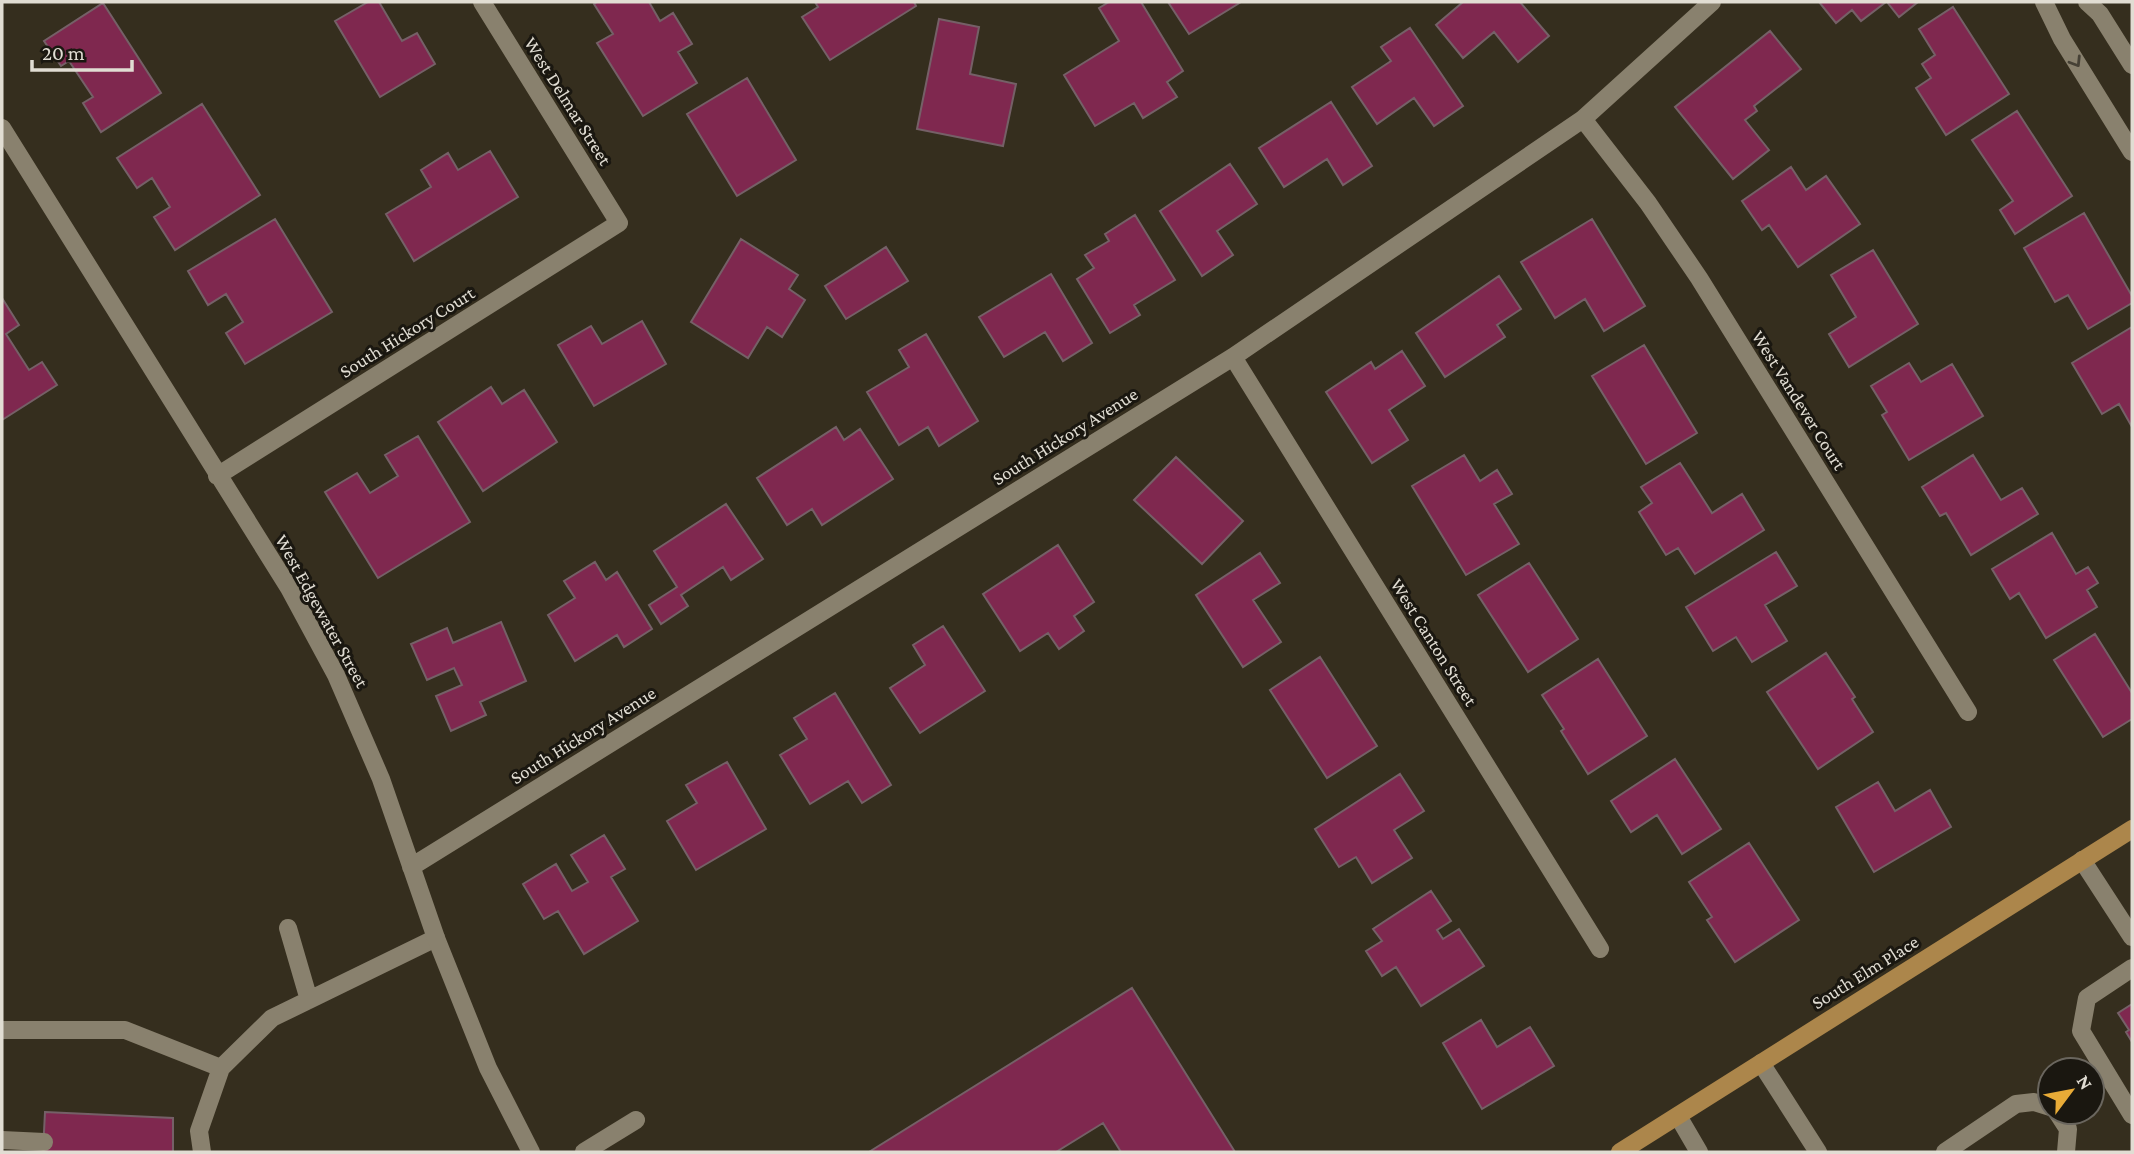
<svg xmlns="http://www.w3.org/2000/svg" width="2134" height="1154" font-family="'Crimson Pro',serif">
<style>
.building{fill:#7f284f;stroke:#756067;stroke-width:2}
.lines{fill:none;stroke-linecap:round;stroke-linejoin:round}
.lane{stroke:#89816e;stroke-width:18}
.street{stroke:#89816e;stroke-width:18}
.primary{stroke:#ac864b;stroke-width:18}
.oneway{stroke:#464136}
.labels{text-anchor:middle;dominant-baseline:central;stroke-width:6;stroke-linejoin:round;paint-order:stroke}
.street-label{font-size:19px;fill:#e1ddd3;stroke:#1a1710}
</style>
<rect width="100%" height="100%" fill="#352e1e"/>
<path class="building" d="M368 2H379L402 41 417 33 435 64 380 97 335 21Z
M597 2H649L660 21 673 13 692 44 678 52 697 83 643 116 597 43 613 34 594 4Z
M815 2H914L916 6 830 60 802 17 818 7Z
M1109 2H1141L1183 71 1167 82 1177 97 1143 118 1134 103 1095 126 1064 75 1119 41 1099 8Z
M1168 2H1241L1189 34Z
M1463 2H1520L1549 36 1518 62 1494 32 1463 58 1436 25Z
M1819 2H1886L1861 21 1852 10 1836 23Z
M1887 2H1918L1899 17Z
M103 3 161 93 101 132 83 103 93 97 69 61 61 66 44 41Z
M1953 7 2009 94 1946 135 1916 88 1931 78 1922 64 1935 55 1919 29Z
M939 19 979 27 970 74 1016 84 1003 146 917 129Z
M1410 28 1463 106 1434 126 1414 98 1377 124 1352 87 1391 61 1381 47Z
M1770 31 1801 69 1754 106 1757 111 1745 120 1769 150 1733 179 1675 107Z
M747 78 796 160 737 196 687 114Z
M1331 102 1372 166 1343 185 1327 159 1284 187 1259 148Z
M202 104 260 195 175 250 154 217 170 207 152 178 137 188 117 158Z
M2017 111 2072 196 2015 234 2000 210 2013 201 1972 140Z
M490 151 518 197 414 261 386 214 431 187 421 170 448 153 458 170Z
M1230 164 1257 204 1217 231 1233 255 1202 276 1160 211Z
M1791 167 1806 190 1826 176 1860 224 1798 267 1769 225 1762 230 1742 201Z
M2084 213 2132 296V303L2088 329 2068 295 2055 302 2024 248Z
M1135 215 1175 280 1134 305 1140 315 1110 333 1077 279 1094 268 1085 255 1109 241 1105 234Z
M275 219 332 312 245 364 226 333 243 322 226 294 208 305 188 271Z
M1592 219 1645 306 1604 331 1585 299 1555 318 1521 262Z
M741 239 798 275 789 289 805 300 782 337 767 327 748 358 691 322Z
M886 247 908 281 846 319 825 286Z
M1873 250 1918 324 1849 367 1829 334 1856 317 1831 275Z
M1051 274 1092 343 1063 361 1045 332 1004 357 979 317Z
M1499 276 1521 309 1497 325 1505 337 1445 377 1416 333Z
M2 298 19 325 6 334 29 370 42 362 57 385 2 420Z
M642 321 666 364 594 406 558 345 591 326 602 344Z
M2132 327V427L2119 404 2102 414 2072 363Z
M926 334 978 421 939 446 928 427 899 445 867 392 909 367 899 350Z
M1644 345 1697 433 1646 464 1592 376Z
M1402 351 1425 386 1389 410 1408 440 1372 463 1326 392 1371 362 1375 369Z
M1909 363 1921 382 1952 364 1983 416 1909 460 1882 415 1887 412 1871 386Z
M491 387 502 404 524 390 557 442 483 491 438 422Z
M836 427 844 440 860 429 893 479 822 525 812 509 787 525 757 478Z
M418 436 470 522 378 578 325 492 357 473 370 493 398 476 385 455Z
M1464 455 1480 481 1497 470 1512 494 1494 504 1519 544 1466 575 1412 486Z
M1973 455 2001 500 2022 488 2038 514 1971 555 1946 513 1940 516 1922 487Z
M1176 457 1243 521 1202 564 1134 500Z
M1680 463 1712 513 1742 494 1764 530 1695 574 1678 548 1666 555 1639 512 1652 503 1641 487Z
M726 504 763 559 731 580 723 567 681 595 688 606 661 624 649 605 677 587 654 551Z
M2052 533 2076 574 2088 567 2098 583 2087 590 2097 607 2046 638 2019 593 2010 599 1992 569Z
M1058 545 1094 602 1074 616 1084 631 1059 649 1048 633 1020 651 983 594Z
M1776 552 1797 586 1765 605 1787 641 1752 662 1736 637 1713 651 1686 607Z
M1260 553 1280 583 1253 600 1281 642 1243 667 1196 595Z
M595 562 606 580 617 572 652 629 624 647 617 635 575 661 548 615 575 598 564 581Z
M1529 563 1578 639 1528 672 1478 595Z
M501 622 526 681 480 702 486 715 451 731 436 696 462 685 454 668 427 680 411 644 447 628 453 643Z
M943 626 985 691 920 733 890 688 925 665 913 645Z
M2095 634 2132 693V719L2103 737 2054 660Z
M1826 653 1855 697 1852 699 1873 732 1818 769 1767 692Z
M1320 657 1377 746 1327 778 1270 690Z
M1598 659 1647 736 1588 774 1561 731 1564 729 1542 695Z
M835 693 891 785 862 803 848 781 810 804 780 755 807 739 794 718Z
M1675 759 1721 829 1682 854 1657 815 1631 832 1611 801Z
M727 762 766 829 696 870 667 821 697 803 686 785Z
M1400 774 1424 811 1394 830 1412 858 1372 883 1356 857 1339 867 1315 829Z
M1878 782 1895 811 1930 790 1951 827 1874 872 1836 807Z
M604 835 625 869 611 877 638 921 584 954 558 911 544 919 523 884 556 864 572 891 588 882 571 855Z
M1749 843 1799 920 1735 962 1707 920 1712 917 1689 882Z
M1431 891 1451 921 1437 930 1443 939 1459 929 1484 966 1421 1006 1396 967 1382 976 1366 951 1382 941 1373 929Z
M1132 988 1235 1152H1121L1103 1123 1056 1152H869Z
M2132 1004V1042L2126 1032 2129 1030 2118 1013Z
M1481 1020 1497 1047 1530 1027 1554 1066 1482 1109 1443 1043Z
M45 1112 173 1118V1152H43Z"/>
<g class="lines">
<path class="lane" d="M2082 860 2132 937
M288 928 309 1000
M2132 968 2087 998 2081 1031 2132 1115
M2 1030H125L221 1068 272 1018 436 938
M1761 1063 1818 1152
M2057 1112 2068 1129 2066 1152
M1678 1116 1699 1152
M2 1140 44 1142
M202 1152 199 1131 221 1068
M584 1152 636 1120
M1945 1152 2016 1104 2034 1102 2050 1107"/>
<path class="street" d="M2044 2 2062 39 2132 152
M2087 2 2100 14 2132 65
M1583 119 1648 203 1699 278 1968 712
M2 128 289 588 336 675 381 779 436 938 488 1068 531 1152
M1233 357 1600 949
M217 476 619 223 482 2
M411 867 1233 357 1583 119 1712 2"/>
<path class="primary" d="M1620 1152 2132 829"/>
</g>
<defs><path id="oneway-chevron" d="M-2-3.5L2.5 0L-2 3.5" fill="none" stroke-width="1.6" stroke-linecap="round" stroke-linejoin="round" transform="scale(1.75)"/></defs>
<use class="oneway" href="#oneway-chevron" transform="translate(2076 62) rotate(58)"/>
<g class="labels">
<g class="street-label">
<text transform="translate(568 101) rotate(58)">West Delmar Street</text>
<text transform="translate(407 332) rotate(-32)">South Hickory Court</text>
<text transform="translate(1799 400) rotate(58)">West Vandever Court</text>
<text transform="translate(1065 436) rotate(-32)">South Hickory Avenue</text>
<text transform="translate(322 611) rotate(61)">West Edgewater Street</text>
<text transform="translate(1434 642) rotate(58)">West Canton Street</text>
<text transform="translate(583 735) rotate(-32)">South Hickory Avenue</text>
<text transform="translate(1865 972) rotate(-32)">South Elm Place</text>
</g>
</g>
<rect width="2134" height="1154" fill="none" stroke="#e1ddd3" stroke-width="7"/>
<g transform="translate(2071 1091) rotate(58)"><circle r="33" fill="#1a1710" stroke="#6a665e" stroke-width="2"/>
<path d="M0-5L12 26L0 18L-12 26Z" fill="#e8ab37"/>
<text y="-10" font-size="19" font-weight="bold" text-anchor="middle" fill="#e1ddd3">N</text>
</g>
<path d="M32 60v10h100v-10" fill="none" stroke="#e1ddd3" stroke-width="3.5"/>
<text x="42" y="60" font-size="21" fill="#e1ddd3" stroke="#1a1710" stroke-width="5" paint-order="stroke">20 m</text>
</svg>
